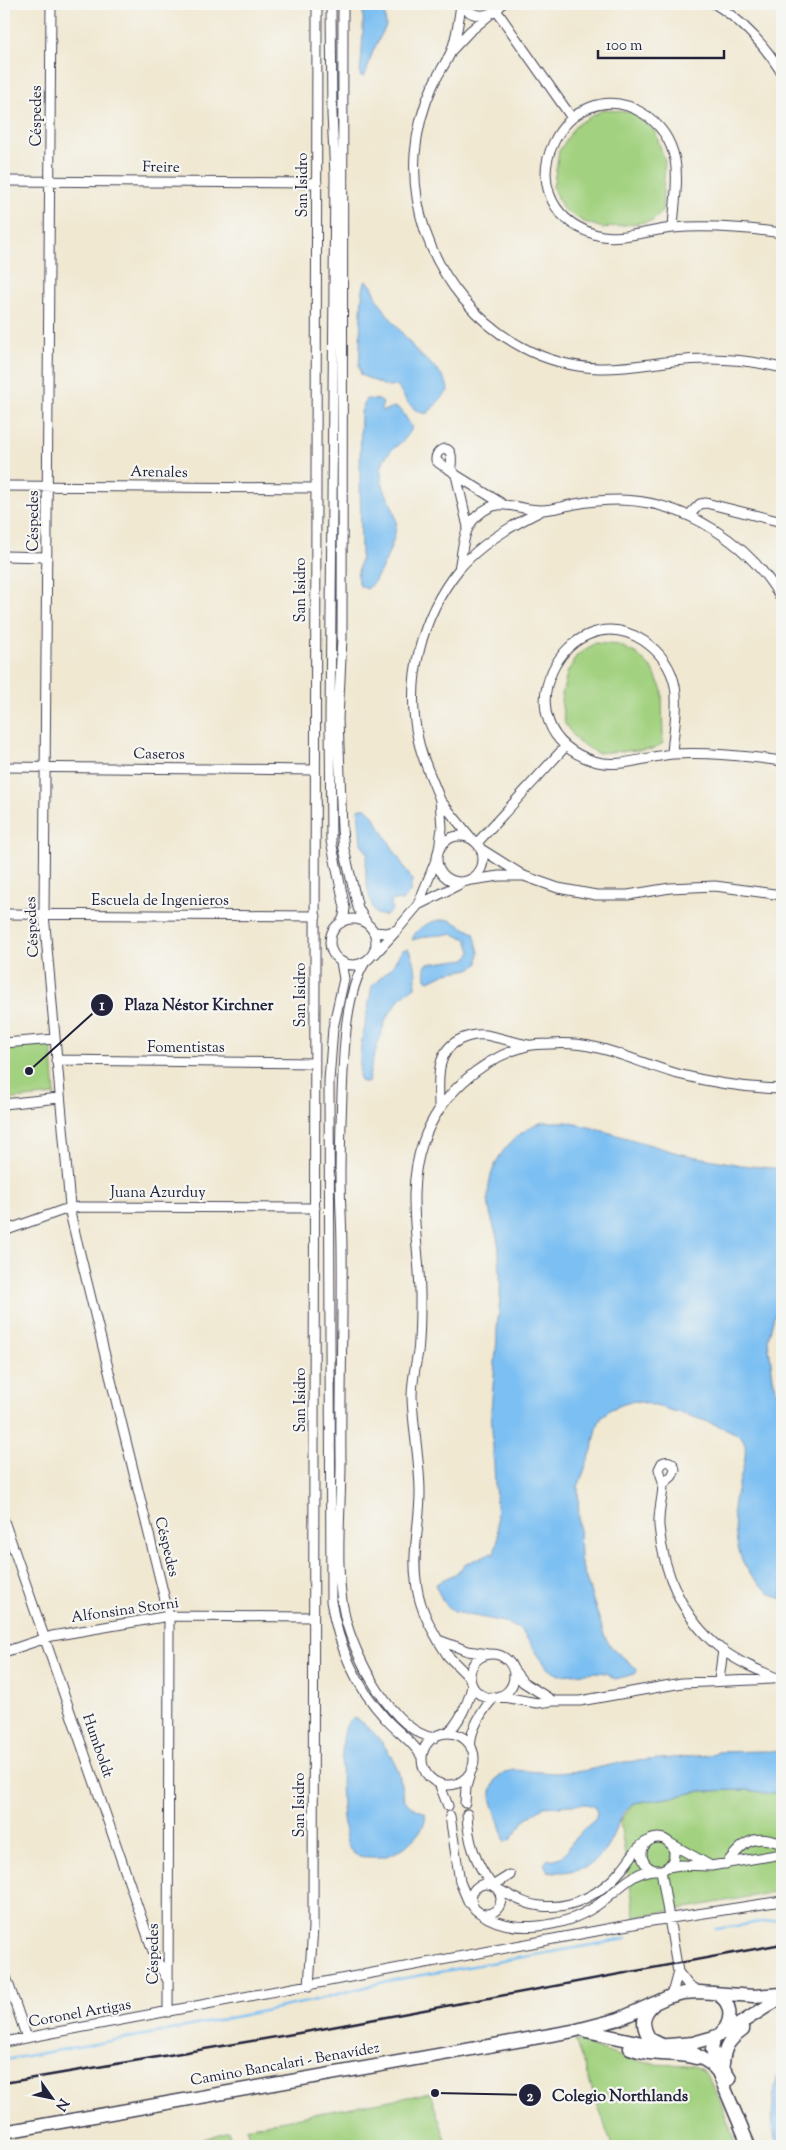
<svg xmlns="http://www.w3.org/2000/svg" width="786" height="2150" font-family="'Sorts Mill Goudy',serif">
<style>
.green{fill:#a2d17f;stroke:#627a5d}
.water{fill:#7bbff2;stroke:#4e7096}
.lines{fill:none;stroke-linecap:round;stroke-linejoin:round}
.stream{stroke:#7bbff2;stroke-width:2.5}
.street-casing{stroke:#414052;stroke-width:11}
.secondary-casing{stroke:#414052;stroke-width:15}
.street{stroke:#fff;stroke-width:9}
.secondary{stroke:#fff;stroke-width:12}
.rail{stroke:#22223b;stroke-width:2.5}
.labels{text-anchor:middle;dominant-baseline:central;stroke-width:4.5;stroke-linejoin:round;paint-order:stroke}
.street-label{font-size:15px;fill:#22223b;stroke:#f6f6f2}
.leader{fill:none;stroke:#22223b;stroke-width:2}
.callout-dot{fill:#22223b;stroke:#f6f6f2;stroke-width:2}
.mark-label{font-size:15px;text-anchor:middle;font-weight:bold;fill:#fff}
.callout-label{font-size:16px;text-anchor:middle;font-weight:bold;fill:#22223b;stroke:#f6f6f2;stroke-width:4.5;stroke-linejoin:round;paint-order:stroke}
</style>
<rect width="100%" height="100%" fill="#f6f6f2"/>
<filter id="ink" filterUnits="userSpaceOnUse"><feTurbulence type="fractalNoise" baseFrequency=".02" numOctaves="2"/><feDisplacementMap in="SourceGraphic" scale="10" xChannelSelector="R" yChannelSelector="G"/><feConvolveMatrix kernelMatrix="1 2 1 2 8 2 1 2 1" color-interpolation-filters="sRGB"/></filter>
<filter id="wash" filterUnits="userSpaceOnUse"><feTurbulence type="fractalNoise" baseFrequency=".0096" numOctaves="4" result="noise"/><feDisplacementMap in="SourceGraphic" scale="20" xChannelSelector="R" yChannelSelector="G"/><feGaussianBlur stdDeviation="1.12" result="paint"/><feColorMatrix in="noise" values="0 0 0 0 0 0 0 0 0 0 0 0 0 0 0 0 0 1.4 0 .05"/><feComposite in="paint" operator="in"/></filter>
<g filter="url(#wash)">
<rect width="100%" height="100%" fill="#f0e8d1"/>
<path class="green" d="M604 109 633 113 655 131 665 161 662 212 653 221 603 228 584 222 563 209 553 188 559 151 576 125Z
M595 643 619 645 637 654 653 670 662 690 663 743 653 749 597 753 578 742 565 724 561 700 567 673 577 655Z
M51 1042 55 1095 4 1100V1046Z
M748 1790 771 1794 782 1793V1891L635 1917 620 1822 634 1803 668 1798 700 1791Z
M575 2040C601 2050 628 2061 656 2064 672 2066 692 2061 704 2072 716 2083 730 2129 736 2146H612Z
M430 2093 448 2146H252L246 2128 319 2113Z
M228 2131 233 2146H183Z"/>
<path class="water" d="M363 4H384L386 26 373 51 365 76 363 77 360 75C362 51 364 28 363 4Z
M366 281C374 285 374 293 378 300 388 317 401 331 413 347 423 361 447 371 448 391L428 413C414 416 402 395 398 386L388 387 361 375 359 366C361 350 359 289 366 281Z
M366 399 379 400 383 403 381 409 383 411 394 407 401 410 412 427C408 443 386 448 382 465 377 487 393 500 396 520 399 534 379 581 367 589L360 586 357 577 361 556 360 471 361 412Z
M361 808H366L372 814 412 880 410 892 402 901 391 900 392 910 386 916 376 914C369 904 362 866 368 854L361 843 358 809Z
M441 920H450L474 933 479 952 478 964 469 969 446 973 429 981 426 979 425 967 427 964 466 959 471 952 467 939 452 934 428 936 412 940C416 927 429 922 441 920Z
M408 949C416 958 417 976 415 987L400 998 386 1019 373 1059 368 1082H362L359 1076 361 1046 372 986 392 967 402 950Z
M543 1122H567L593 1128 681 1154 741 1165 782 1169V1303L774 1316 768 1340 773 1377 782 1412V1599C771 1595 763 1588 755 1579 740 1563 737 1548 735 1527 734 1519 732 1509 734 1501 737 1488 752 1449 742 1438 729 1425 662 1408 641 1402L633 1401 624 1404 611 1409 602 1417 598 1424 592 1450 578 1487 580 1560 605 1637 611 1647 636 1668 637 1671 635 1674 615 1679 606 1673 598 1672 559 1675 548 1669 521 1630 505 1622 454 1612 444 1603 435 1585 442 1580 455 1574 466 1564 490 1553 494 1554 498 1539 491 1410 497 1339C496 1325 500 1309 500 1294 501 1280 499 1266 499 1252 499 1237 491 1222 489 1207 483 1169 508 1134 543 1122Z
M354 1718C370 1723 393 1755 398 1771 402 1782 400 1795 408 1804 413 1809 420 1810 425 1813 428 1825 416 1837 407 1845 399 1852 383 1859 372 1857 364 1857 356 1857 351 1851 339 1837 339 1743 346 1726 348 1722 350 1720 354 1718Z
M765 1751 782 1752V1793L771 1794 748 1790 700 1791 667 1798 634 1803C608 1823 617 1858 579 1869 568 1872 559 1873 548 1871L544 1864 547 1860C572 1858 564 1848 579 1834 584 1828 591 1824 596 1818L597 1812 594 1806 586 1804 543 1807 525 1820 511 1839 505 1842 491 1798V1791L496 1779 506 1772 513 1770 554 1773 583 1771 624 1762 709 1755 717 1752Z
M782 2062V2146H777C769 2116 772 2092 782 2062Z"/>
<g class="lines">
<path class="stream" d="M716 1929 782 1919
M4 2060 161 2032 312 2001 388 1981 626 1939"/>
</g>
</g>
<g filter="url(#ink)">
<g class="lines">
<g class="street-casing">
<path id="street" d="M51 4 44 914 71 1217 169 1616 168 2012
M331 4 332 114 335 176 330 719 331 841 345 908 344 916 341 923
M343 4 342 638 338 719 342 830 344 849 358 908 366 922
M461 4C459 19 457 37 451 52 446 63 438 74 433 85 423 107 417 130 415 154 408 260 489 363 598 368 624 369 648 364 673 361 709 357 747 359 782 368
M461 4C472 19 491 19 502 4
M715 4C744 22 764 44 782 73
M496 10 572 118
M453 49 469 32 493 12
M4 181 317 183
M673 228C674 206 679 181 675 160 671 140 661 125 644 114 567 65 496 201 594 234 616 242 650 230 673 228 709 225 746 228 782 233
M451 468C451 464 452 458 451 455 448 443 435 451 436 460 442 468 449 466 456 475
M4 486 315 488
M689 515 700 504 706 503 782 522
M468 527 456 475 501 503
M4 556 47 557
M459 569C463 551 462 529 477 516 499 495 515 510 541 510 552 510 564 506 575 504 590 501 605 500 620 500 685 501 751 544 782 600
M672 754C673 733 679 707 675 686 671 667 660 652 644 641 567 591 494 729 594 761 618 769 648 756 673 754 709 752 746 756 782 761
M4 767 315 770
M440 800C433 780 422 760 418 739 405 681 421 616 459 569 481 543 512 525 543 510
M437 859a23 23 0 1 1 46 0a23 23 0 1 1-46 0Z
M477 843 565 747
M439 849 442 828 440 800 472 839
M436 860 418 905 460 884
M524 876 558 888 596 895H628L670 888 715 886 782 895
M472 880 499 876H524L481 849
M4 914 316 916
M330 942a23 23 0 1 1 46 0a23 23 0 1 1-46 0Z
M397 930 418 905
M374 932 386 933 397 930 375 954
M341 962 344 979 333 1028 329 1081 331 1601C338 1644 355 1685 385 1718 397 1732 413 1741 422 1757
M365 962C344 996 344 1055 342 1094 341 1121 340 1149 340 1176 340 1200 342 1225 342 1250 343 1320 340 1391 341 1462 341 1512 334 1570 345 1617 354 1655 392 1731 434 1738
M4 1043 55 1039
M56 1060 315 1063
M4 1104 59 1098
M439 1107C439 1083 434 1053 459 1040 467 1036 477 1034 486 1035 500 1038 514 1042 528 1045
M4 1231 63 1210 80 1207 315 1208
M664 1483 672 1476 675 1470C674 1462 668 1460 662 1463L659 1469C660 1474 663 1479 663 1484 663 1498 658 1511 659 1526 663 1573 683 1619 721 1649 738 1662 760 1671 779 1679
M4 1521 155 1957 167 1979
M438 1640C427 1621 418 1603 416 1580 412 1552 420 1522 420 1493 420 1461 413 1429 412 1397 412 1382 415 1367 418 1352 420 1335 420 1318 420 1301 421 1247 404 1195 423 1142 439 1096 480 1059 527 1046 534 1044 542 1044 550 1044 600 1040 631 1061 678 1074 712 1083 747 1088 782 1089
M4 1652 52 1636 169 1616 313 1617
M470 1676a22 22 0 1 1 44 0a22 22 0 1 1-44 0Z
M470 1678 448 1656 438 1640 468 1651 488 1654
M719 1680 723 1650
M499 1696 537 1703 553 1701 523 1682 513 1669
M553 1701H580L682 1683 773 1679
M447 1733C459 1724 469 1701 472 1686
M422 1759a26 26 0 1 1 52 0a26 26 0 1 1-52 0Z
M471 1748C468 1732 484 1707 495 1697
M439 1783 448 1806
M465 1803 466 1787 470 1774
M467 1814C468 1841 475 1862 491 1884
M450 1816 460 1882 469 1903
M642 1854a16 16 0 1 1 32 0a16 16 0 1 1-32 0Z
M726 1864C745 1841 753 1833 782 1844
M711 1866 782 1854
M668 1867 680 1865 711 1866 668 1842
M661 1870 678 1972 673 1990 668 1997
M471 1899a15 15 0 1 1 30 0a15 15 0 1 1-30 0Z
M494 1885 510 1875
M498 1889C511 1896 526 1905 541 1906 572 1910 603 1893 622 1869 631 1859 638 1843 651 1840
M480 1913C512 1936 565 1927 596 1906 614 1894 632 1871 654 1870
M4 1971 27 2038
M678 1972 689 1986 699 1991
M309 1986 313 1927 317 4
M4 2042 639 1923 782 1901"/>
</g>
<g class="secondary-casing">
<path id="secondary" d="M714 1993C732 2000 734 2020 721 2033
M653 2005C641 2015 642 2027 650 2039L662 2045
M586 2031 656 2046 693 2043 714 2037 733 2028 782 1997
M714 2037 712 2050 730 2079
M681 2045 712 2065 718 2072 749 2146
M630 2048C651 2057 674 2052 696 2058
M723 2064C724 2047 729 2040 743 2030
M4 2132 573 2031 619 2019 668 1997 683 1993 699 1992 754 1996 782 1994"/>
</g>
<use href="#street" class="street"/>
<use href="#secondary" class="secondary"/>
<path class="rail" d="M4 2083 305 2032 782 1944"/>
</g>
</g>
<g class="labels">
<g class="street-label">
<text transform="translate(37 116) rotate(-90)">Céspedes</text>
<text transform="translate(161 168) rotate(1)">Freire</text>
<text transform="translate(303 185) rotate(-90)">San Isidro</text>
<text transform="translate(159 473) rotate(1)">Arenales</text>
<text transform="translate(34 521) rotate(-90)">Céspedes</text>
<text transform="translate(301 590) rotate(-90)">San Isidro</text>
<text transform="translate(159 755) rotate(1)">Caseros</text>
<text x="160" y="901">Escuela de Ingenieros</text>
<text transform="translate(33 927) rotate(-93)">Céspedes</text>
<text transform="translate(301 995) rotate(-90)">San Isidro</text>
<text x="186" y="1048">Fomentistas</text>
<text x="158" y="1193">Juana Azurduy</text>
<text transform="translate(301 1400) rotate(-90)">San Isidro</text>
<text transform="translate(166 1547) rotate(76)">Céspedes</text>
<text transform="translate(125 1611) rotate(-8)">Alfonsina Storni</text>
<text transform="translate(97 1746) rotate(71)">Humboldt</text>
<text transform="translate(300 1805) rotate(-90)">San Isidro</text>
<text transform="translate(154 1954) rotate(-90)">Céspedes</text>
<text transform="translate(80 2014) rotate(-10)">Coronel Artigas</text>
<text transform="translate(285 2065) rotate(-10)">Camino Bancalari - Benavídez</text>
</g>
</g>
<path class="leader" d="M29 1071L102 1005M435 2093L530 2095"/>
<g class="callout-dot">
<circle cx="29" cy="1071" r="5"/>
<circle cx="435" cy="2093" r="5"/>
<circle cx="102" cy="1005" r="12"/>
<circle cx="530" cy="2095" r="12"/>
</g>
<g class="mark-label">
<text x="102" y="1010">1</text>
<text x="530" y="2101">2</text>
</g>
<g class="callout-label">
<text x="199" y="1010">Plaza Néstor Kirchner</text>
<text x="620" y="2101">Colegio Northlands</text>
</g>
<rect width="786" height="2150" fill="none" stroke="#f6f6f2" stroke-width="20"/>
<g transform="translate(52 2098) rotate(123)" stroke="#f6f6f2" stroke-width="4" paint-order="stroke">
<path d="M0-4L9 19L0 12L-9 19Z" fill="#22223b"/>
<text y="-8" font-size="14" font-weight="bold" text-anchor="middle" fill="#22223b">N</text>
</g>
<path d="M598 50v8h126v-8" fill="none" stroke="#22223b" stroke-width="2.5"/>
<text x="606" y="50" font-size="15" fill="#22223b" stroke="#f6f6f2" stroke-width="4" paint-order="stroke">100 m</text>
</svg>
